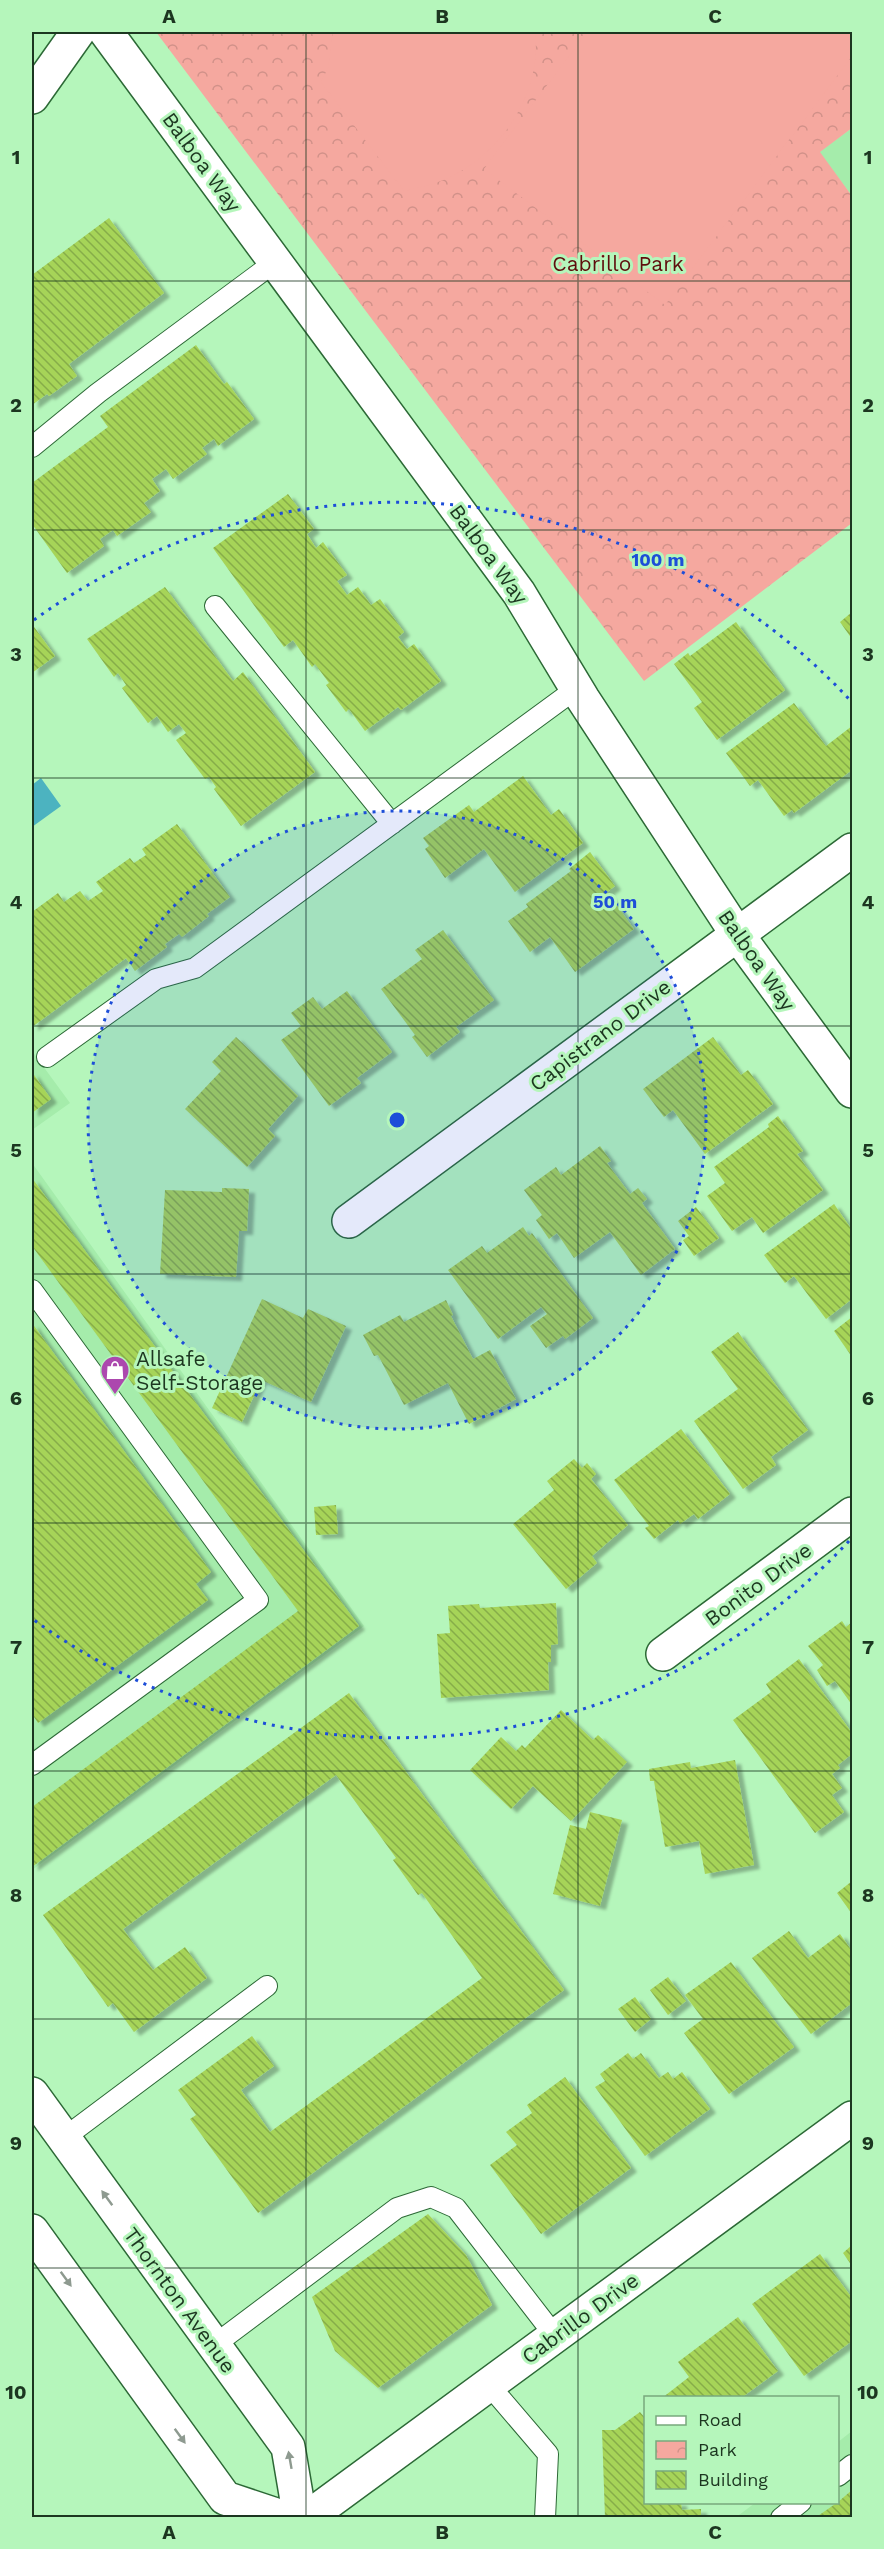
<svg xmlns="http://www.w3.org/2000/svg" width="884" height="2549" font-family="'Work Sans',sans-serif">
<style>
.built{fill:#a5ecab}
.park{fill:url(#park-crowns)}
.pitch{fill:#f5a89f}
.water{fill:#4cb3c0}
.building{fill:url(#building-back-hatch);filter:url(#shadow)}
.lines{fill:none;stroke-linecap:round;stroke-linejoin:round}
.service-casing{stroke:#2c6936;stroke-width:22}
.minor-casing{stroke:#2c6936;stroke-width:36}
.primary-casing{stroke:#2c6936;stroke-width:36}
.service{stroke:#fff;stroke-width:20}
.minor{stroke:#fff;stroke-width:33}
.primary{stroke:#fff;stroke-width:33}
.oneway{fill:#8e9a90}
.grid{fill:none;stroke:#1c3620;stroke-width:1.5;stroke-opacity:0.55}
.ring{fill:none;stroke:#1d4ed8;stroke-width:3;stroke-dasharray:3 6}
.labels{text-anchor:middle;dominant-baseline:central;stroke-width:6;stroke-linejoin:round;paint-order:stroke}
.street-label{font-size:21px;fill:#1c3620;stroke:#b5f6bb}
.park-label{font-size:21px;fill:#5e0d0d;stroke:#b5f6bb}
.poi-label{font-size:21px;fill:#1c3620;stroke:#b5f6bb;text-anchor:start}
.centre{fill:#1d4ed8;stroke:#b5f6bb;stroke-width:3}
.ring-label{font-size:18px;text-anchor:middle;font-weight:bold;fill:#1d4ed8;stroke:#b5f6bb;stroke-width:6;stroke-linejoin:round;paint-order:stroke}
.neatline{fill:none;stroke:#1c3620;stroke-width:2}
.grid-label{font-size:20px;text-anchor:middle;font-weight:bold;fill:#1c3620}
</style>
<defs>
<pattern id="park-crowns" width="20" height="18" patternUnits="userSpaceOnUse" patternTransform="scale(1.5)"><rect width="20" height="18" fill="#f5a89f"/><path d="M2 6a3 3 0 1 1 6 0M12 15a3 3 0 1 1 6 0" fill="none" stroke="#d19189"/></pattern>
<pattern id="building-back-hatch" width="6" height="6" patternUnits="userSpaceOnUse" patternTransform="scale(1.5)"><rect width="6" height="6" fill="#a6d459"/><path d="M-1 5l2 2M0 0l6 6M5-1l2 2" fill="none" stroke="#86ad49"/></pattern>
<filter id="shadow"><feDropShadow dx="6" dy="4" stdDeviation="1.5" flood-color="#0004"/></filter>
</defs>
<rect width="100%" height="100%" fill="#b5f6bb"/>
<path class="built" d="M852 128V196L819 152Z
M32 1051 70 1103 32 1130Z
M32 1163 364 1626 32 1870Z
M852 2431V2517L735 2518 755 2503 838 2502V2442Z"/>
<path class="park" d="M156 32H852V128L820 152 852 196V523L644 681Z"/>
<path class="pitch" d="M333 32H535C542 89 506 147 456 174 440 183 422 187 404 191L321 82 328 68Z
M587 32H852V56L665 305 484 169Z"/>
<path class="water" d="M41 778 61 806 32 827V785Z"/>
<path class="building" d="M109 218 164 293 69 364 77 376 49 396 47 394 32 405V288L34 286 32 275Z
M196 345 224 384 227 382 254 419 218 446 214 439 202 448 207 454 173 479 166 469 152 479 160 491 144 503 151 512 117 536 113 530 100 539 104 546 67 573 32 524V483L108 427 100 416Z
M288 494 314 529 307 534 316 548 323 542 347 575 337 581 347 595 358 587 371 605 380 599 404 632 398 637 407 649 414 644 441 681 401 710 398 707 365 731 349 709 346 712 326 685 329 683 315 664 312 667 293 640 284 647 213 548Z
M165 587 233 681 243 672 315 772 241 826 214 789 216 787 209 777 205 779 176 740 186 733 179 724 168 732 157 716 148 723 122 688 126 685 118 673 114 677 87 639Z
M852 612V639L840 622Z
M736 622 785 690 717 740 694 708 702 702 674 664 688 653 690 656Z
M32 624 55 656 32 673Z
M794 703 826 746 852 726V770L794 813 792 810 784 816 758 780 750 786 726 753Z
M523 776 551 815 559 809 583 843 515 892 484 849 445 878 425 849 429 846 423 838 469 805 474 812Z
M177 824 230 897 207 914 209 916 182 937 179 934 165 944 167 947 135 971 126 958 32 1027V912L58 893 64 902 80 891 88 901 103 891 96 882 130 858 134 863 146 855 142 849Z
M590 852 615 886 607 892 634 929 575 972 550 937 530 952 508 921 528 907 526 904 571 871 569 869Z
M443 930 494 1000 456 1027 460 1032 427 1057 412 1037 415 1035 381 989 422 959 415 950Z
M347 991 392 1052 357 1078 361 1083 329 1106 281 1040 301 1026 291 1013 313 997 322 1009Z
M236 1037 298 1096 268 1129 275 1136 247 1167 185 1109 221 1071 212 1062Z
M713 1037 741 1075 748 1070 773 1104 705 1154 673 1110 664 1117 643 1089Z
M32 1072 51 1099 32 1113Z
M778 1116 803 1151 797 1154 823 1190 763 1233 752 1217 732 1231 707 1196 725 1183 714 1167 769 1127 768 1124Z
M600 1146 611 1161 607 1163 630 1194 638 1188 647 1199 642 1203 675 1249 641 1275 610 1232 574 1258 557 1233 549 1239 536 1220 542 1215 524 1190 556 1167 561 1175Z
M32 1178 359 1626 32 1867V1807L298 1611 32 1246Z
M222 1188 249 1189 247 1231H239L236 1277 160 1274 165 1190 222 1192Z
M834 1204 852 1230V1299L826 1319 794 1276 785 1283 764 1255Z
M696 1207 719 1238 694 1256 683 1240 689 1236 678 1221Z
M523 1227 529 1236 532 1233 593 1318 565 1339 563 1336 546 1348 530 1326 547 1314 541 1307 498 1339 448 1270 482 1246 487 1253Z
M262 1299 303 1318 308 1309 346 1326 311 1402 261 1380 242 1422 212 1408Z
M446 1300 453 1315 451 1316 473 1359 490 1350 516 1399 469 1424 448 1383 404 1405 378 1355 374 1356 363 1335 400 1315 404 1322Z
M852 1317V1357L834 1331Z
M32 1323 211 1572 196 1584 208 1600 38 1723 32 1714Z
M738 1332 808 1430 771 1457 776 1465 743 1489 694 1421 738 1389 711 1352Z
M681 1429 730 1494 698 1519 694 1514 680 1524 678 1520 654 1539 645 1528 649 1526 614 1480Z
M574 1459 582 1468 587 1463 596 1474 591 1479 628 1525 592 1556 597 1563 566 1589 513 1524 554 1490 547 1481Z
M336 1505 338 1534 316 1535 314 1507Z
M556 1603 558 1644 551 1645V1662H548L549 1690 441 1698 437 1634 450 1633 448 1606 479 1604 480 1608Z
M842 1621 846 1627 852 1622V1705L835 1681 827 1686 817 1670 823 1665 808 1646Z
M799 1659 852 1733V1754L838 1765 840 1768 832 1774 842 1788 832 1795 844 1812 815 1833 733 1720 771 1692 766 1684Z
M349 1693 564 1990 258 2213 190 2119 196 2115 178 2090 252 2036 274 2066 241 2090 270 2132 482 1978 422 1893 418 1895 393 1860 396 1858 336 1775 123 1929 153 1970 185 1947 207 1978 134 2032 113 2003 108 2007 43 1915Z
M561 1710 593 1740 598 1735 627 1762 571 1821 533 1786 511 1809 470 1770 501 1737 516 1751 522 1745 525 1748Z
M735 1760 754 1865 705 1874 699 1841 665 1847 654 1781H650L649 1769 690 1762 691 1768Z
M590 1812 622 1820 600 1906 553 1894 570 1825 586 1829Z
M852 1881V1914L837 1893Z
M789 1931 808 1958 840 1934 852 1951V2003L811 2034 752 1958Z
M731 1962 794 2047 729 2094 684 2033 703 2019 685 1995Z
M668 1977 686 2001 668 2015 650 1990Z
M635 1997 651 2019 635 2032 618 2009Z
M628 2053 633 2059 641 2053 659 2078 668 2072 673 2079 682 2072 710 2109 645 2156 595 2087 605 2081 600 2074Z
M565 2077 631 2168 541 2234 490 2165 517 2145 506 2132 532 2113 527 2105Z
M428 2214 466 2255 492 2305 378 2388 335 2351 312 2297Z
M852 2245V2266L843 2253Z
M820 2254 852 2298V2341L804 2376 752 2304Z
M738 2317 778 2371 741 2398H662L689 2377 678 2362Z
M640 2412 646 2419V2502H681L682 2510 701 2509V2518H605L602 2430H615Z
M852 2490V2518H815L838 2502Z"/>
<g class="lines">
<g class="service-casing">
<path id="service" d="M32 447 98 393 275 262
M215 606 392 824
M47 1057 156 979 195 968 577 688
M32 1290 258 1600 32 1765
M64 2138 267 1986
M213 2346 397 2208 431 2197 456 2208 555 2336
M489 2385 548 2454 545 2518
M838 2476 852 2465
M781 2518 801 2502"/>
</g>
<g class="minor-casing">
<path id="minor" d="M106 32 519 593 583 699 737 934 852 1091
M32 97 78 32
M349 1221 852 850
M663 1654 852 1514
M307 2518 852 2118"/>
</g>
<g class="primary-casing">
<path id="primary" d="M32 2094 288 2447 300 2518
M32 2231 225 2498 285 2518"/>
</g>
<use href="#service" class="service"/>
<use href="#minor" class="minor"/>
<use href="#primary" class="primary"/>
</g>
<defs><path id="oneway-solid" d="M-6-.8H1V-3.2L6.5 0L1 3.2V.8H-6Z" transform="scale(1.5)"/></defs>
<g class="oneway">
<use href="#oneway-solid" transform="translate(107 2198) rotate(-126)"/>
<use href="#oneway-solid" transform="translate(66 2279) rotate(54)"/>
<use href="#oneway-solid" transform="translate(180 2436) rotate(54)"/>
<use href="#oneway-solid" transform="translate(290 2460) rotate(-100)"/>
</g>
<path class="grid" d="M306 32V2518M578 32V2518M32 281H852M32 530H852M32 778H852M32 1026H852M32 1274H852M32 1523H852M32 1771H852M32 2019H852M32 2268H852"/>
<circle cx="397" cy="1120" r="309" fill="#1d4ed8" fill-opacity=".12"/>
<g class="ring">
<circle cx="397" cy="1120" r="309"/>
<path d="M849 1541A618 618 0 0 1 34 1620M34 620A618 618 0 0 1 849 699"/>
</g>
<defs>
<g id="shop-pin" transform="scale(1.5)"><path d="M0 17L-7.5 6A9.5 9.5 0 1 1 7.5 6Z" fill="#ac48ae" stroke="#b5f6bb"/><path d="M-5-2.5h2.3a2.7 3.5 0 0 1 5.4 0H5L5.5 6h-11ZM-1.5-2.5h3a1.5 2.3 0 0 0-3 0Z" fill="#fff"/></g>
</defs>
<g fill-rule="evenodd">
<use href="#shop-pin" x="115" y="1370"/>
</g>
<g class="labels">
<g class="street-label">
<text transform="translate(202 162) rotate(54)">Balboa Way</text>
<text transform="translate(489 554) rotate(54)">Balboa Way</text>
<text transform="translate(757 960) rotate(55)">Balboa Way</text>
<text transform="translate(600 1035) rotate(-37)">Capistrano Drive</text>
<text transform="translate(758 1584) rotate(-36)">Bonito Drive</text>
<text transform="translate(180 2300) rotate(54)">Thornton Avenue</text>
<text transform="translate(580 2318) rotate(-36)">Cabrillo Drive</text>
</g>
<g class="park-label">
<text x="618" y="263">Cabrillo Park</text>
</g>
<g class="poi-label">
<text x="136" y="1358">Allsafe<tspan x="136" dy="24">Self-Storage</tspan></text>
</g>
</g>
<circle cx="397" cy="1120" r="9" class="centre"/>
<g class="ring-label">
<text x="658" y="566">100 m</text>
<text x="615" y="908">50 m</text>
</g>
<rect width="884" height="2549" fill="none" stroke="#b5f6bb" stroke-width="66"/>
<rect x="644" y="2396" width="195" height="108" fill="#b5f6bb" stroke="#78a97d" stroke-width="1.5"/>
<rect x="656" y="2416" width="30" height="9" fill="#ffffff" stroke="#78a97d" stroke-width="1.5"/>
<text x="698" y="2426" font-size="18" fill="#1c3620">Road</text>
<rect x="656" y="2441" width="30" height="18" fill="url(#park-crowns)" stroke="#78a97d" stroke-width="1.5"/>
<text x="698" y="2456" font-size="18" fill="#1c3620">Park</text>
<rect x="656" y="2471" width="30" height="18" fill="url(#building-back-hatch)" stroke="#78a97d" stroke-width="1.5"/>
<text x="698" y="2486" font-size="18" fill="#1c3620">Building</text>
<rect x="33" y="33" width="818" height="2483" class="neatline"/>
<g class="grid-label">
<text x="169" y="23">A</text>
<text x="442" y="23">B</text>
<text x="715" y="23">C</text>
<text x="16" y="164">1</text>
<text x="868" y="164">1</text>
<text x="16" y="412">2</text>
<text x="868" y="412">2</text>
<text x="16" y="661">3</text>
<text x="868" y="661">3</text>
<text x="16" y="909">4</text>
<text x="868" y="909">4</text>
<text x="16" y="1157">5</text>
<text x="868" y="1157">5</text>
<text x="16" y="1405">6</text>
<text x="868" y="1405">6</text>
<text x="16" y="1654">7</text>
<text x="868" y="1654">7</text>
<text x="16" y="1902">8</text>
<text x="868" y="1902">8</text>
<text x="16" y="2150">9</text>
<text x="868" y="2150">9</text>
<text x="16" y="2399">10</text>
<text x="868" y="2399">10</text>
<text x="169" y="2539">A</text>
<text x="442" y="2539">B</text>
<text x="715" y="2539">C</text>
</g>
</svg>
